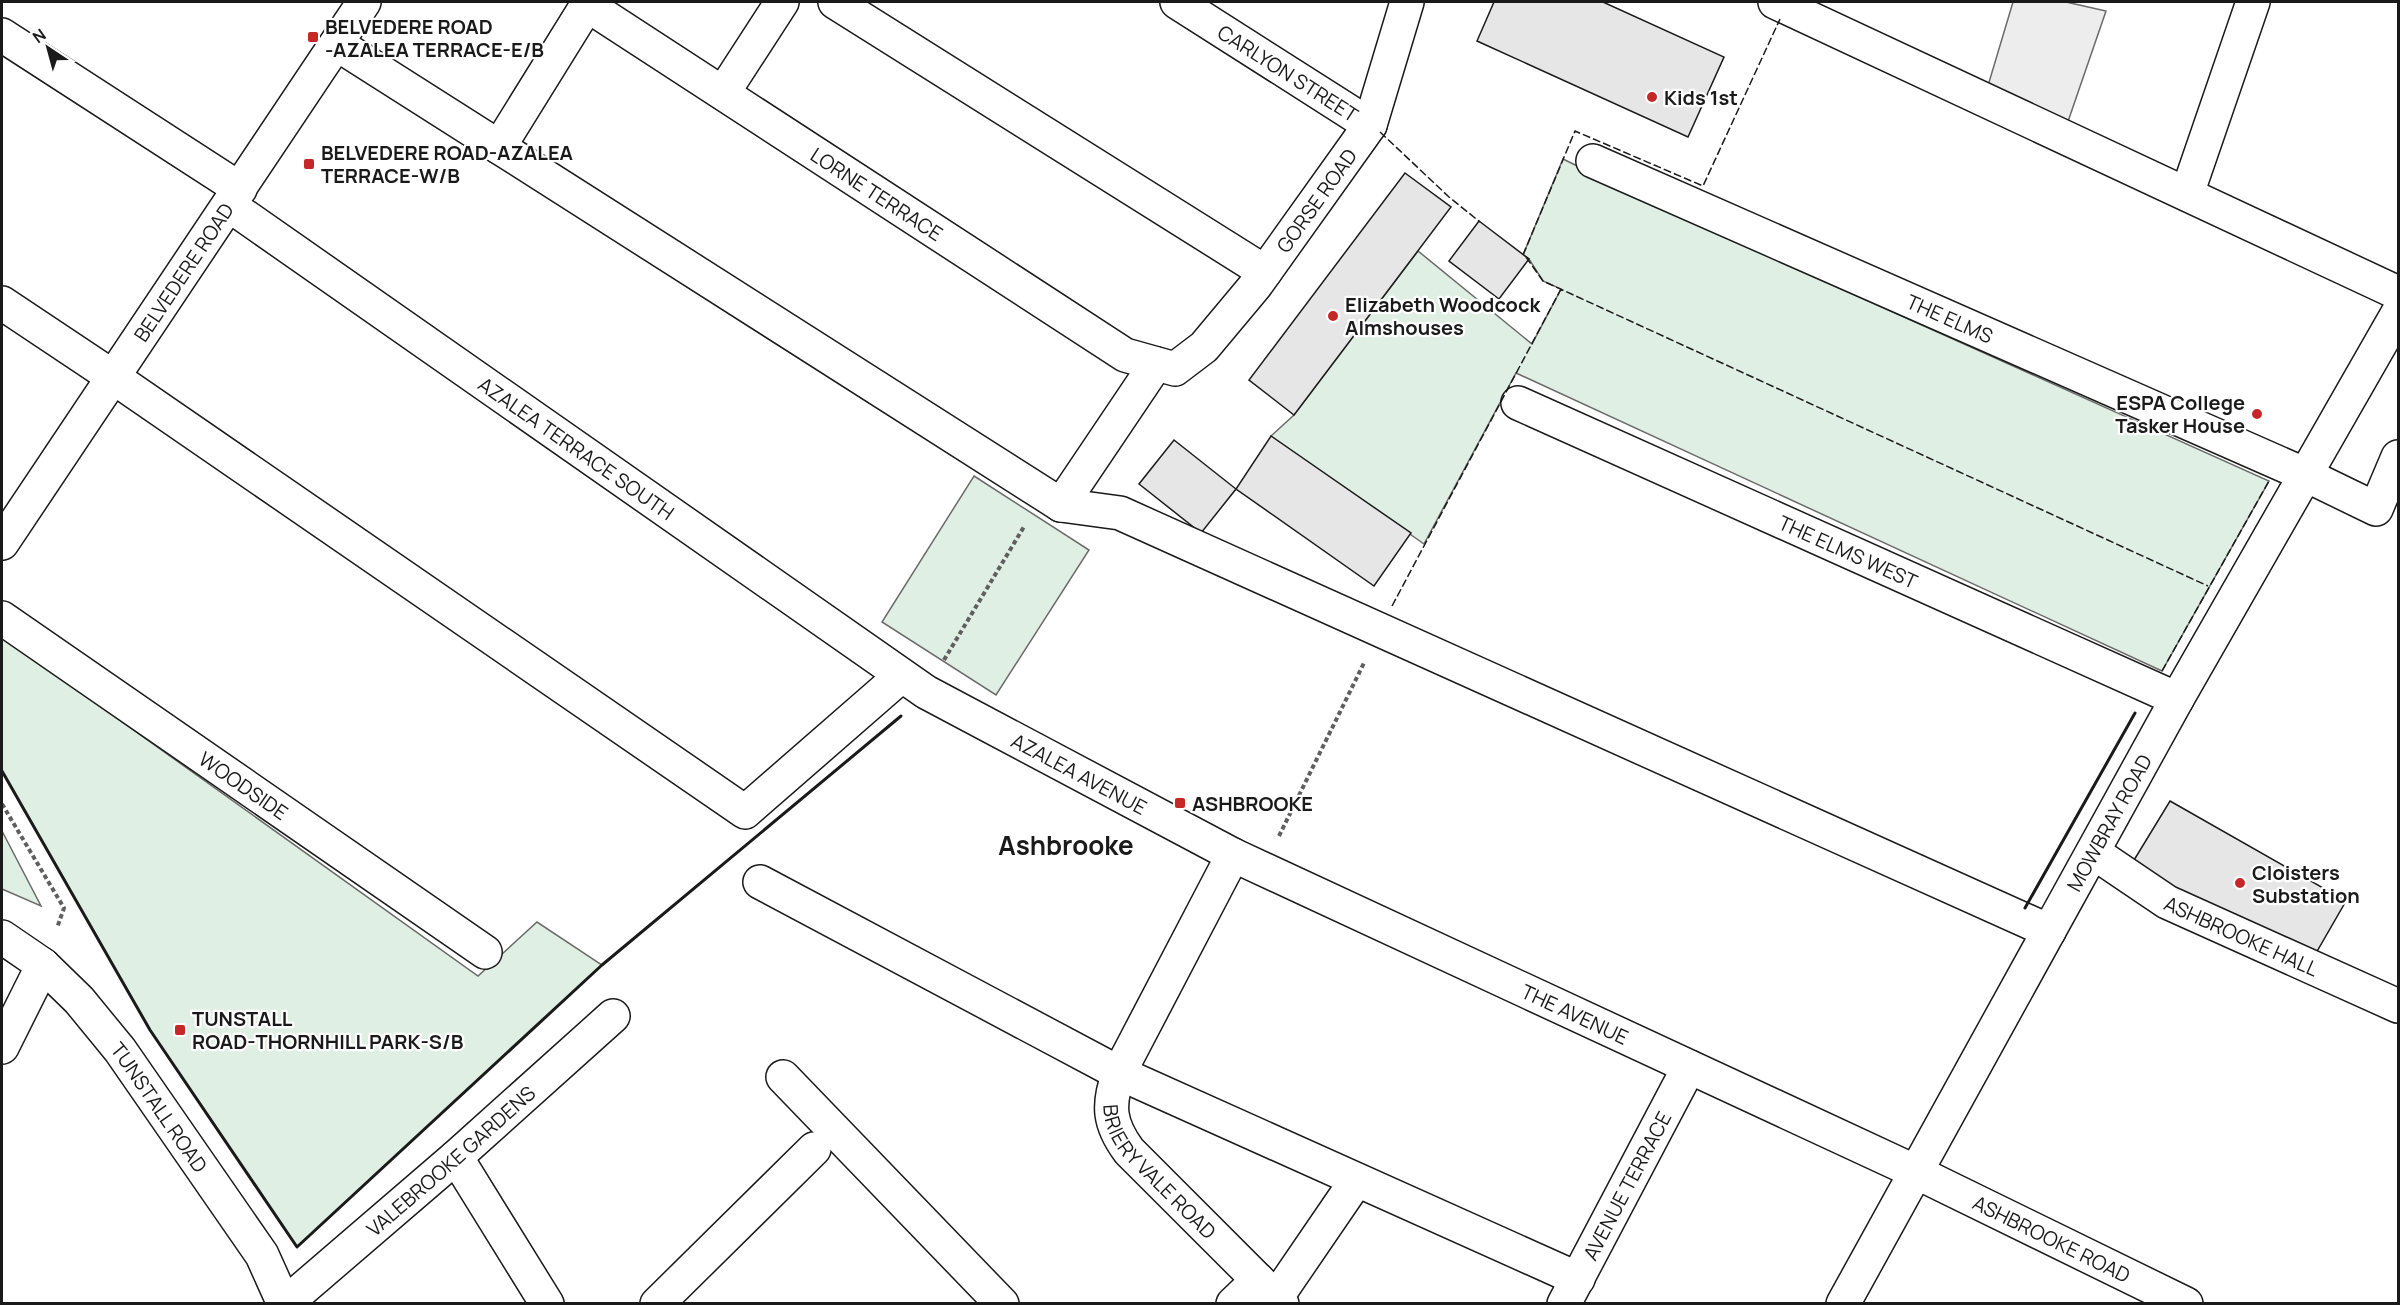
<svg xmlns="http://www.w3.org/2000/svg" width="2400" height="1305" font-family="Manrope,sans-serif">
<style>
.green{fill:#e0efe3;stroke:#6a6a6a;stroke-width:1.5}
.parking{fill:#ededed;stroke:#6a6a6a;stroke-width:1.5}
.building{fill:#e6e6e6;stroke:#1a1a1a;stroke-width:1.5}
.lines{fill:none;stroke-linecap:round;stroke-linejoin:round}
.minor-casing{stroke:#1a1a1a;stroke-width:36}
.path{stroke:#5f5f5f;stroke-width:4;stroke-dasharray:4.5 3;stroke-linecap:butt}
.minor{stroke:#fff;stroke-width:33}
.fence{stroke:#1a1a1a;stroke-width:1.5;stroke-dasharray:8 3;stroke-linecap:butt}
.wall{stroke:#1a1a1a;stroke-width:3}
.poi-dot{fill:#c62828;stroke:#fff;stroke-width:2}
.labels{text-anchor:middle;dominant-baseline:central;stroke-width:4.5;stroke-linejoin:round;paint-order:stroke}
.poi-label{font-size:20px;font-weight:bold;fill:#1a1a1a;stroke:#fff;text-anchor:start}
.street-label{font-size:20px;fill:#1a1a1a;stroke:#fff}
.district-label{font-size:26px;font-weight:bold;fill:#1a1a1a;stroke:#fff}
</style>
<rect width="100%" height="100%" fill="#fff"/>
<path class="green" d="M1563 159 1688 220 2269 481 2162 671 1516 373 1424 544 1271 436 1294 415 1418 251 1532 344 1561 289 1543 281 1529 259 1523 255Z
M974 476 1089 550 996 695 882 622Z
M2 636 478 976 537 922 602 965 297 1247 150 1030 2 771Z
M2 831 41 906 2 889Z"/>
<path class="parking" d="M2013 2H2066L2106 11 2063 136 1984 99Z"/>
<path class="building" d="M1494 2H1603L1724 57 1688 137 1477 41Z
M1405 173 1451 207 1294 415 1249 380Z
M1479 221 1529 259 1499 299 1449 261Z
M1271 436 1411 533 1374 586 1236 489Z
M1174 440 1236 489 1201 533 1139 484Z
M2170 801 2346 901 2312 960 2131 865Z"/>
<g class="lines">
<g class="minor-casing">
<g id="minor">
<path d="M835 2 1265 272"/>
<path id="s1" d="M1177 2 1370 125"/>
<path d="M1775 2 2398 293"/>
<path id="s2" d="M587 5 1125 355 1175 369 1204 347 1255 286 1370 125 1407 2"/>
<path d="M2 35 240 189"/>
<path d="M337 44 499 147 589 2"/>
<path d="M723 93 782 2"/>
<path d="M499 147 1061 505 1120 513 2049 931"/>
<path id="s3" d="M1593 161 2306 475 2376 509 2398 457"/>
<path d="M2187 194 2253 2"/>
<path id="s4" d="M229 205 926 692 1233 855 1916 1172 2186 1304"/>
<path d="M2 303 113 377 745 812 901 676"/>
<path id="s5" d="M1518 403 2177 699"/>
<path d="M1061 505 1156 364"/>
<path id="s6" d="M2 543 364 2"/>
<path id="s7" d="M2 618 485 952"/>
<path id="s8" d="M2093 852 2167 902 2398 1006"/>
<path id="s9" d="M1233 855 1119 1073C1107 1105 1109 1124 1129 1151L1282 1304"/>
<path d="M760 882 1119 1073 1578 1279"/>
<path id="s10" d="M2 937 43 965 79 1000 120 1050 262 1255 284 1304"/>
<path d="M2 1047 43 965"/>
<path d="M783 1077 1002 1304"/>
<path d="M456 1157 547 1304"/>
<path d="M1276 1298 1356 1181"/>
<path id="s11" d="M285 1304 456 1157 613 1016"/>
<path d="M657 1304 814 1149"/>
<path d="M1233 1304 1258 1280"/>
<path id="s12" d="M1564 1304 1689 1067"/>
<path id="s13" d="M1843 1304 2177 699 2398 313"/>
</g>
</g>
<path class="path" d="M944 660 1025 525
M2 804 64 908 57 928
M1279 836 1364 663"/>
<use href="#minor" class="minor"/>
<path class="fence" d="M1380 132 1449 197 1480 222
M1523 255 1575 131 1703 186 1780 19
M1526 257 1543 281 2208 586
M1392 606 1561 289
M2162 671 2269 481"/>
<path class="wall" d="M2 771 150 1030 297 1247 602 965 901 716
M2025 908 2135 713"/>
</g>
<g class="poi-dot">
<rect x="307" y="31" width="12" height="12" rx="3"/>
<circle cx="1652" cy="97" r="6"/>
<rect x="303" y="158" width="12" height="12" rx="3"/>
<circle cx="1333" cy="316" r="6"/>
<circle cx="2257" cy="414" r="6"/>
<rect x="1174" y="797" width="12" height="12" rx="3"/>
<circle cx="2240" cy="883" r="6"/>
<rect x="174" y="1024" width="12" height="12" rx="3"/>
</g>
<g class="labels">
<g class="poi-label">
<text x="325" y="26">BELVEDERE ROAD<tspan x="325" dy="23">-AZALEA TERRACE-E/B</tspan></text>
<text x="1664" y="97">Kids 1st</text>
<text x="321" y="152">BELVEDERE ROAD-AZALEA<tspan x="321" dy="23">TERRACE-W/B</tspan></text>
<text x="1345" y="304">Elizabeth Woodcock<tspan x="1345" dy="23">Almshouses</tspan></text>
<text x="2245" y="402" text-anchor="end">ESPA College<tspan x="2245" dy="23">Tasker House</tspan></text>
<text x="1192" y="803">ASHBROOKE</text>
<text x="2252" y="872">Cloisters<tspan x="2252" dy="23">Substation</tspan></text>
<text x="192" y="1018">TUNSTALL<tspan x="192" dy="23">ROAD-THORNHILL PARK-S/B</tspan></text>
</g>
<g class="street-label">
<text stroke="none"><textPath href="#s1" startOffset="132">CARLYON STREET</textPath></text>
<text stroke="none"><textPath href="#s2" startOffset="346">LORNE TERRACE</textPath></text>
<text stroke="none"><textPath href="#s2" startOffset="915">GORSE ROAD</textPath></text>
<text stroke="none"><textPath href="#s6" startOffset="326">BELVEDERE ROAD</textPath></text>
<text stroke="none"><textPath href="#s3" startOffset="390">THE ELMS</textPath></text>
<text stroke="none"><textPath href="#s4" startOffset="424">AZALEA TERRACE SOUTH</textPath></text>
<text stroke="none"><textPath href="#s5" startOffset="362">THE ELMS WEST</textPath></text>
<text stroke="none"><textPath href="#s4" startOffset="1024">AZALEA AVENUE</textPath></text>
<text stroke="none"><textPath href="#s7" startOffset="294">WOODSIDE</textPath></text>
<text stroke="none"><textPath href="#s13" startOffset="550">MOWBRAY ROAD</textPath></text>
<text stroke="none"><textPath href="#s8" startOffset="171">ASHBROOKE HALL</textPath></text>
<text stroke="none"><textPath href="#s4" startOffset="1575">THE AVENUE</textPath></text>
<text stroke="none"><textPath href="#s10" startOffset="234">TUNSTALL ROAD</textPath></text>
<text stroke="none"><textPath href="#s11" startOffset="219">VALEBROOKE GARDENS</textPath></text>
<text stroke="none"><textPath href="#s9" startOffset="363">BRIERY VALE ROAD</textPath></text>
<text stroke="none"><textPath href="#s12" startOffset="134">AVENUE TERRACE</textPath></text>
<text stroke="none"><textPath href="#s4" startOffset="2102">ASHBROOKE ROAD</textPath></text>
</g>
<g class="district-label">
<text x="1066" y="845">Ashbrooke</text>
</g>
</g>
<rect width="2400" height="1305" fill="none" stroke="#1a1a1a" stroke-width="6"/>
<g transform="translate(48 48) rotate(324)" stroke="#ffffff" stroke-width="4.5" paint-order="stroke">
<path d="M0-4.5L10 22L0 15L-10 22Z" fill="#1a1a1a"/>
<text y="-9" font-size="16" font-weight="bold" text-anchor="middle" fill="#1a1a1a">N</text>
</g>
</svg>
